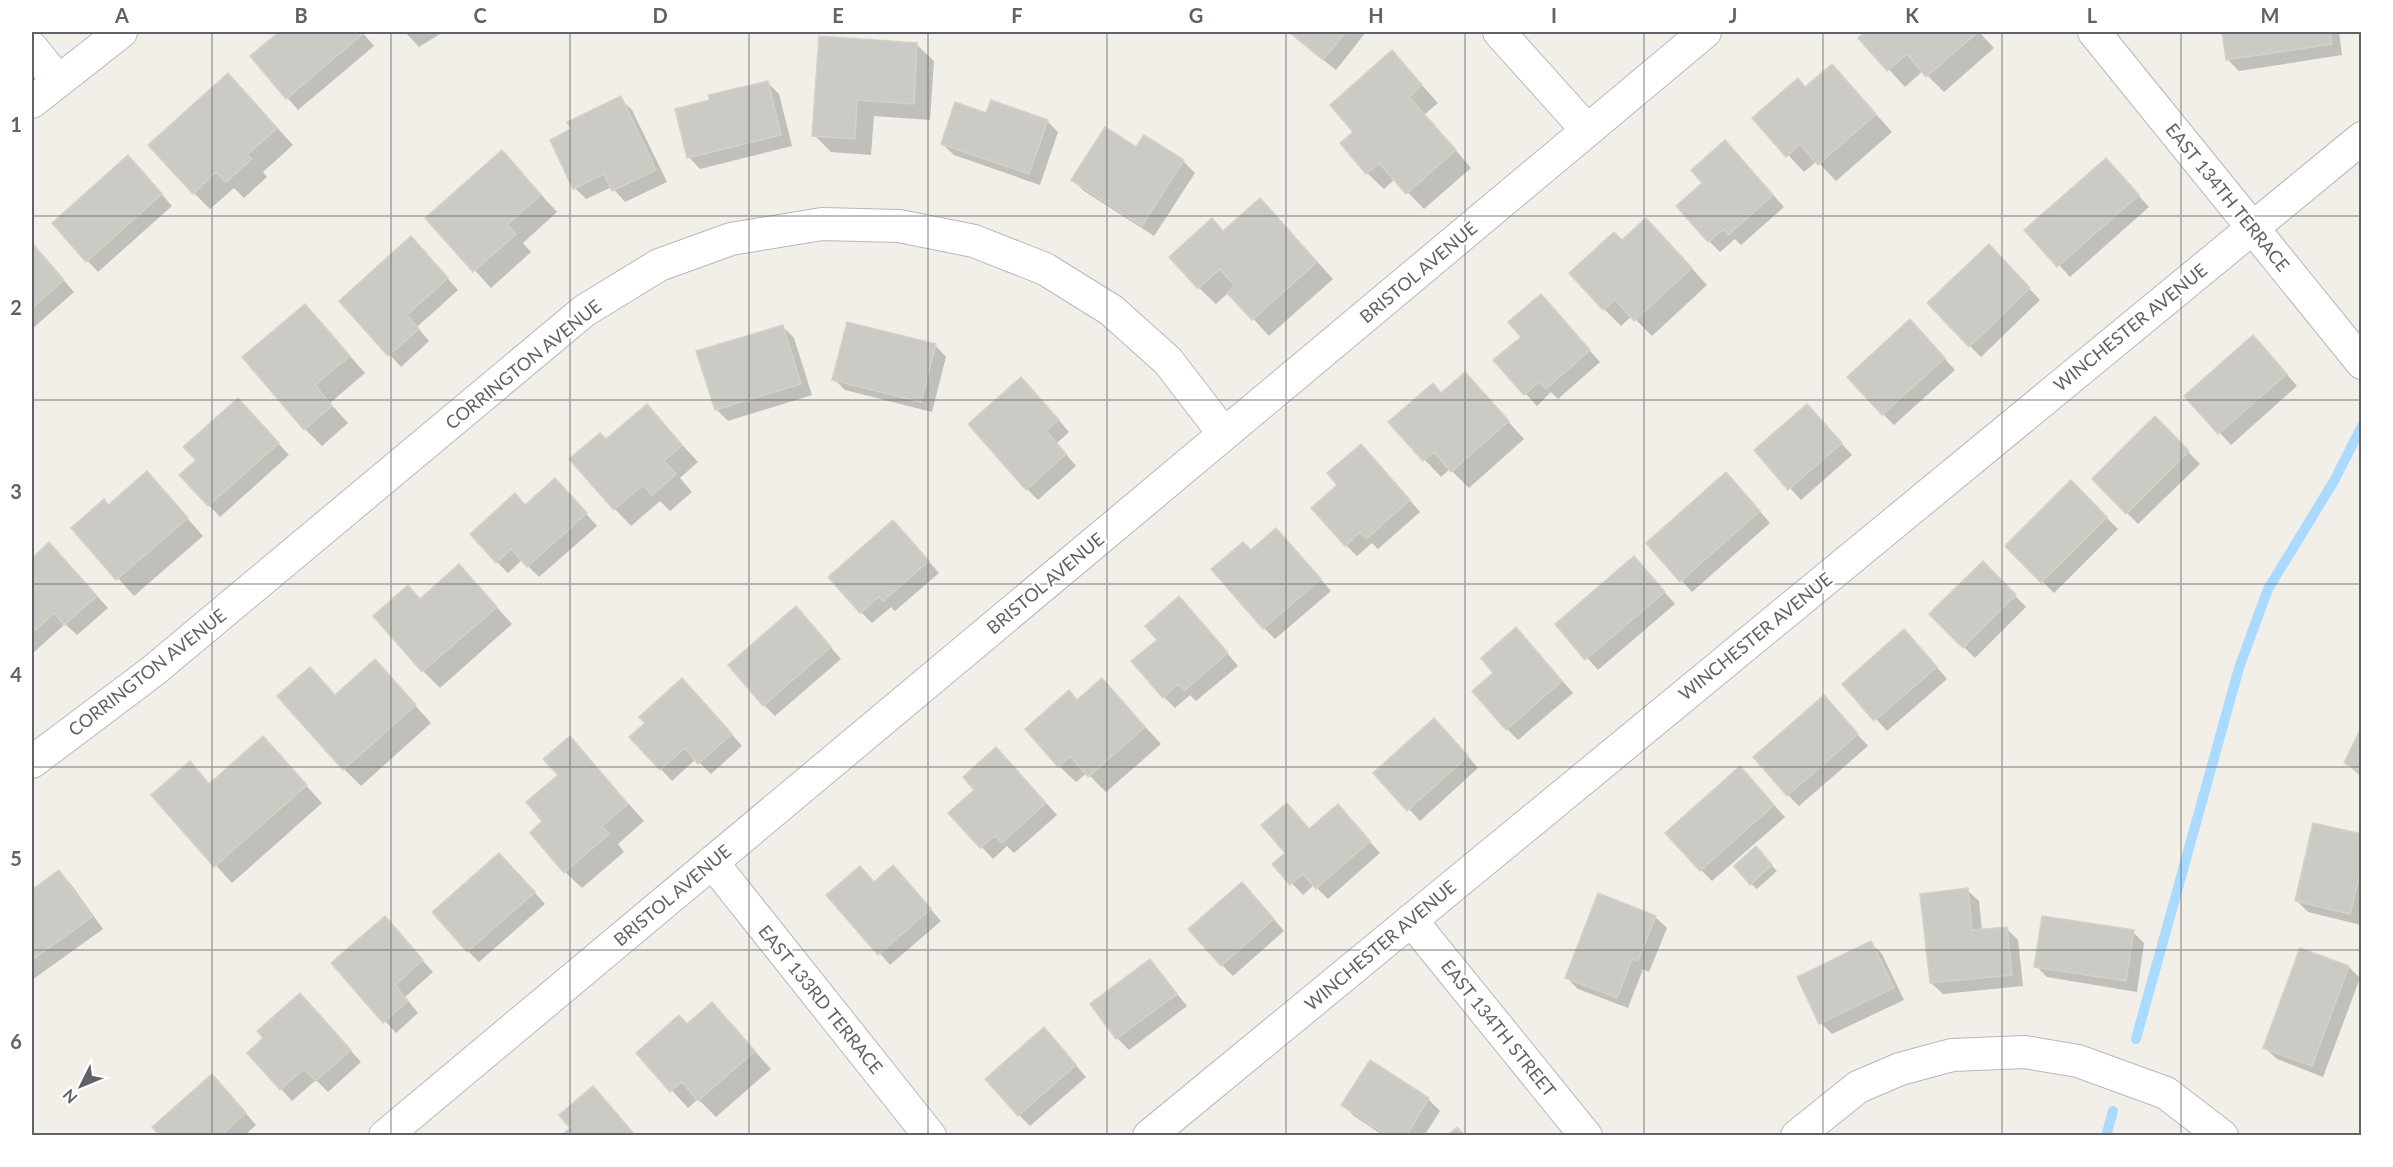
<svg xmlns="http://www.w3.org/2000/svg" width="2393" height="1167" font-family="Lato,sans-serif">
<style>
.shadow{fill:#0003}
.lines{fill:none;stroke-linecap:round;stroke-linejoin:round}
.stream{stroke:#aadaff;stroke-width:10}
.building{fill:#cccac5;stroke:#d6d1c6;stroke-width:1.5}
.street-casing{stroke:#b5b8bc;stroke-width:34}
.street{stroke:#fff;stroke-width:32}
.grid{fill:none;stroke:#5f6368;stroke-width:1.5;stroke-opacity:0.55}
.labels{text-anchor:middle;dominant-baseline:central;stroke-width:5;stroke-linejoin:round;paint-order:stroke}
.street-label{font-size:18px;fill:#5f6368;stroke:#fff}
.neatline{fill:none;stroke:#5f6368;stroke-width:2}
.grid-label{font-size:20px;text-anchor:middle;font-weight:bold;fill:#5f6368}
</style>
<rect width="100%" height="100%" fill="#f1efe8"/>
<path class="shadow" d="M282 32H362L374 46 298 110 252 57Z
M405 32H439L440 34 419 47Z
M1288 32H1366L1336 70Z
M1868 32H1979L1994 48 1944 92 1923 71 1905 87 1860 38Z
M2223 32H2339L2342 55 2239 71 2228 60Z
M917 45 934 61 930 120 874 116 871 155 831 152 814 135Z
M1392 52 1438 103 1425 114 1471 168 1424 209 1395 179 1384 189 1367 173 1355 132Z
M767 82 779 94 792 146 700 169 689 157 712 101Z
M1848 83 1892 132 1836 181 1817 161 1804 172 1754 118 1806 89Z
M244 92 293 145 263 172 267 177 244 198 234 188 210 209 194 193Z
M620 98 632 110 667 182 625 202 612 187 586 199 575 188 573 130Z
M987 114 1047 121 1058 132 1040 185 954 155 942 144Z
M1145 137 1183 161 1195 173 1154 236 1084 191 1073 180 1137 149Z
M502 152 557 212 523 243 531 252 491 288 427 218Z
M1736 153 1784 207 1741 245 1735 239 1720 252 1709 241Z
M139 168 172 206 98 272 54 224Z
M2117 171 2149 207 2070 277 2027 230Z
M1277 217 1333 279 1269 336 1229 292 1216 304 1199 288 1224 232Z
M1663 237 1707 285 1652 336 1632 316 1621 326 1604 309 1622 242Z
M32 244 74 292 32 329Z
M422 250 458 290 417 327 429 341 401 367 341 301Z
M2000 258 2040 300 1981 357 1970 346Z
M1541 296 1600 362 1558 399 1551 392 1537 406 1495 360 1523 337Z
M305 306 365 373 330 403 348 423 322 446 305 429Z
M783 327 794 338 812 395 728 421 716 409Z
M1922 333 1955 370 1894 425 1883 414Z
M935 345 946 357 932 412 845 390 834 379Z
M2264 348 2297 386 2231 445 2186 396Z
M1465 374 1524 439 1469 488 1450 469 1441 477 1390 423 1442 394Z
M1033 390 1069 432 1057 443 1076 466 1038 500 1027 489Z
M646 406 698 462 680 478 692 492 670 511 660 501 631 526 615 509 606 441Z
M249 411 289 455 220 517 181 475Z
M1818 417 1852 455 1801 500 1756 450Z
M2155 418 2200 464 2138 524 2094 479Z
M1372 457 1420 512 1378 549 1372 543 1357 556 1346 545Z
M147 473 203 536 134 596 73 528 109 506Z
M2071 482 2118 529 2054 593 2007 546Z
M1737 485 1770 523 1692 592 1681 580Z
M566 491 597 526 539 577 522 560 508 573 497 562 526 506Z
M904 533 939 573 895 611 891 607 872 623 861 612Z
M1287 541 1331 591 1275 639 1264 628 1251 552Z
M49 544 108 608 77 635 65 624 32 654V560Z
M1634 558 1675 604 1598 670 1557 624Z
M1983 563 2026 607 1975 658 1931 614Z
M459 566 512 624 440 688 423 671 420 600Z
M796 608 841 659 775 716 764 705Z
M1191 610 1238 666 1196 701 1190 695 1175 708 1164 697Z
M1527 641 1573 693 1518 740 1507 729Z
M1916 643 1947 679 1887 731 1844 684Z
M375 661 431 723 361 786 344 769 310 669 336 696Z
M1102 680 1161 744 1106 792 1087 773 1076 782 1059 766 1078 701Z
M694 691 742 746 711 774 696 759 672 781 631 737Z
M1824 697 1868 746 1799 806 1788 795Z
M2362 730V777L2346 763Z
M1446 731 1478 768 1420 821 1375 773Z
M263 738 322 803 232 883 153 796 190 763 210 784Z
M570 738 644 821 618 844 624 852 582 888 565 872 545 821Z
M1008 760 1057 815 1014 853 1007 846 993 859 950 813Z
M1751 779 1785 817 1712 881 1701 870Z
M1338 806 1380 853 1328 899 1314 885 1303 895 1274 864 1287 853 1298 816 1310 830Z
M2362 836 2361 925 2308 912 2297 901Z
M1761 854 1777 871 1757 889 1751 884Z
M511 866 545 904 479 962 468 951Z
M59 872 70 883 103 929 32 980V891Z
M904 879 941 921 890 965 829 895 875 883Z
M1967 890 1979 901 1982 931 2006 928 2018 940 2023 986 1943 994 1931 983Z
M1253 895 1284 931 1233 976 1222 965Z
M1655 917 1667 928 1649 972 1643 969 1628 1008 1578 989 1566 977Z
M385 918 433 972 405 997 418 1013 396 1033 333 963Z
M2133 932 2144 943 2137 992 2047 977 2036 966Z
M1871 943 1882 954 1904 1000 1832 1034 1821 1023Z
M2301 949 2349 967 2360 978 2323 1077 2277 1059 2265 1048Z
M1150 961 1187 1006 1129 1050 1117 1038 1092 1004Z
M712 1004 771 1069 716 1117 698 1099 688 1108 638 1053 687 1026Z
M311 1007 361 1062 328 1092 316 1080 292 1101 249 1053 265 1039Z
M1055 1041 1086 1077 1030 1126 1019 1115Z
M1370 1062 1428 1099 1440 1111 1424 1136H1384L1354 1116 1343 1105Z
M223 1087 256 1125 244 1136H162Z"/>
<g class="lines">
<path class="stream" d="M2136 1039 2239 668 2268 589 2334 481 2362 426
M2106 1136 2113 1111"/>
</g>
<path class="building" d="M279 32H362L364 33 286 99 250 56Z
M1289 32H1346L1323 60Z
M1865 32H1978L1926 77 1907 54 1887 71 1858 38Z
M2222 32H2330L2332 44 2226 60Z
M819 36 917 43 914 104 857 100 855 139 812 136Z
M1392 50 1422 85 1409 97 1456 150 1406 194 1379 163 1366 174 1340 143 1353 132 1330 105Z
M1832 64 1876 114 1818 165 1800 144 1786 157 1752 118 1798 78 1805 87Z
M228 73 277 128 247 155 252 159 226 182 216 172 193 194 148 145Z
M768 81 781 135 687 158 675 109 710 100 708 95Z
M621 96 656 170 612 191 604 174 573 189 550 140 571 129 567 122Z
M991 100 1048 120 1029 174 941 144 955 102 986 113Z
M1105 127 1136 147 1144 135 1184 160 1142 226 1071 180Z
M1725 140 1773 195 1728 235 1724 229 1708 242 1676 206 1702 183 1691 170Z
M502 150 541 195 507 225 516 234 473 272 425 218Z
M128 155 162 194 86 262 52 223Z
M2106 158 2139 195 2057 267 2024 230Z
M1260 198 1317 262 1252 320 1227 293 1235 286 1220 269 1198 289 1169 257 1212 218 1223 231Z
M1646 218 1692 268 1634 321 1615 300 1603 310 1569 273 1614 232 1622 240Z
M411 236 448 278 407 315 419 329 388 356 339 301Z
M32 243 64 280 32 308Z
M1989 244 2030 288 1969 347 1927 303Z
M1541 294 1590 350 1546 389 1539 382 1524 395 1493 360 1521 337 1508 322Z
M305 304 350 356 315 385 332 406 304 430 242 357Z
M1910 319 1945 358 1882 415 1847 377Z
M847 322 936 344 921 402 832 380Z
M783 325 801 384 715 410 696 351Z
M2253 335 2287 374 2218 434 2184 396Z
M1465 372 1509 421 1451 472 1434 452 1423 461 1388 422 1433 383 1441 393Z
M1021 377 1059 420 1046 431 1066 454 1026 490 968 424Z
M238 398 279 443 208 506 179 475 196 460 183 447Z
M647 404 682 445 664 461 676 474 652 495 643 485 614 510 569 459 600 433 606 439Z
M1807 404 1842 443 1788 490 1754 450Z
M2155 416 2189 451 2126 514 2092 479Z
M1361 444 1410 500 1366 539 1360 532 1345 546 1311 508 1337 485 1327 473Z
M147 471 188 518 116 580 71 528 104 499 108 505Z
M1726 472 1760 511 1680 582 1646 543Z
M555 478 587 513 527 567 511 549 496 563 470 534 515 493 525 505Z
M2071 480 2107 517 2041 583 2005 546Z
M893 520 929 561 883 601 879 597 860 613 828 577Z
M1276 528 1321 579 1263 629 1211 569 1243 542 1251 550Z
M49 542 97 596 64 625 54 613 32 633V558Z
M1634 556 1665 592 1585 660 1555 624Z
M1983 561 2016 595 1963 648 1929 614Z
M459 564 497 607 422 672 373 616 408 585 420 599Z
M1179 596 1228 653 1184 691 1178 684 1163 698 1131 661 1157 640 1145 626Z
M796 606 831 647 763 706 728 665Z
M1516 627 1562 681 1506 730 1472 691 1493 673 1481 658Z
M1904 629 1937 667 1874 721 1842 684Z
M375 659 416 705 343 770 277 696 310 667 335 695Z
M682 678 732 734 698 764 685 748 660 770 629 737 645 723 639 717Z
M1102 678 1145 727 1088 777 1070 756 1058 767 1025 729 1069 690 1077 700Z
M1824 695 1858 734 1787 796 1753 757Z
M1434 718 1468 756 1407 811 1373 773Z
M2362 726V772L2344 763Z
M263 736 307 785 214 867 151 795 190 761 209 784Z
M570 736 628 804 602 826 609 834 564 873 530 833 542 821 526 802 558 775 543 759Z
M996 747 1046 803 1002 843 995 836 980 848 948 813 974 790 963 777Z
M1740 766 1774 805 1700 871 1665 833Z
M1287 803 1309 829 1338 804 1370 841 1316 889 1303 874 1290 885 1272 864 1285 853 1261 825Z
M2313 823 2362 834V865L2350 914 2295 901Z
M1756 846 1772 865 1750 885 1734 866Z
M499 853 535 892 467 952 432 912Z
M893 865 931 909 878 955 826 895 860 866 874 882Z
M59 870 92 917 32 960V890Z
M1242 882 1274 919 1221 966 1188 929Z
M1968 888 1972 930 2007 927 2012 975 1930 983 1920 894Z
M1598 893 1656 916 1638 961 1632 959 1617 998 1565 978Z
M385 916 423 960 395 985 408 1001 383 1023 331 963Z
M2042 916 2134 930 2126 981 2034 967Z
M1871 941 1894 988 1819 1024 1797 977Z
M2300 948 2349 966 2312 1066 2263 1048Z
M1150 959 1177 994 1116 1039 1090 1004Z
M300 993 351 1050 316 1081 304 1069 280 1090 247 1053 263 1038 257 1031Z
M712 1002 755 1051 698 1101 682 1082 670 1092 636 1053 679 1015 687 1024Z
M1044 1027 1076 1065 1018 1116 985 1079Z
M1370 1060 1429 1098 1406 1136H1388L1341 1105Z
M212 1074 246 1113 220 1136H160L152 1127Z
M593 1086 636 1136H561L570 1128 559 1115Z
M1457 1127 1465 1136H1447Z"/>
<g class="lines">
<g class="street-casing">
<path id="street" d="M1499 32 1587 130
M2094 32 2362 363
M32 48 58 81
M32 102 121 32
M32 762 153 671 584 311 659 265 731 239 822 224 899 226 974 241 1045 269 1111 310 1168 361 1224 434
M712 862 930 1136
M1411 920 1586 1136
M385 1136 1705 32
M1149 1136 2362 138
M1797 1136 1858 1087 1900 1069 1952 1055 2025 1052 2078 1061 2166 1093 2222 1136"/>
</g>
<use href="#street" class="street"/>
</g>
<path class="grid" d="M212 32V1136M391 32V1136M570 32V1136M749 32V1136M928 32V1136M1107 32V1136M1286 32V1136M1465 32V1136M1644 32V1136M1823 32V1136M2002 32V1136M2181 32V1136M32 216H2362M32 400H2362M32 584H2362M32 767H2362M32 950H2362"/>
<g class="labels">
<g class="street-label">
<text transform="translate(2228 197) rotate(51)">EAST 134TH TERRACE</text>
<text transform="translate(1418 272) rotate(-40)">BRISTOL AVENUE</text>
<text transform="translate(2130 327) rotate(-39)">WINCHESTER AVENUE</text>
<text transform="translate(523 364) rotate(-39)">CORRINGTON AVENUE</text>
<text transform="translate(1045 583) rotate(-40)">BRISTOL AVENUE</text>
<text transform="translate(1755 636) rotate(-39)">WINCHESTER AVENUE</text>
<text transform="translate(147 672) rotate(-38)">CORRINGTON AVENUE</text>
<text transform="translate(672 895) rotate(-40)">BRISTOL AVENUE</text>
<text transform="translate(1380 945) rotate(-40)">WINCHESTER AVENUE</text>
<text transform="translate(821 999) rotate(51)">EAST 133RD TERRACE</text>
<text transform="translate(1499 1028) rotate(51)">EAST 134TH STREET</text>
</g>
</g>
<rect width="2393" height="1167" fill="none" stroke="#ffffff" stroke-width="66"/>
<g transform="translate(81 1086) rotate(227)" stroke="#ffffff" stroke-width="4.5" paint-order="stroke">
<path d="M0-4.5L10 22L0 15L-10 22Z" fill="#5f6368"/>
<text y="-9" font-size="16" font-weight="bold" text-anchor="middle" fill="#5f6368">N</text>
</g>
<rect x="33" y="33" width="2327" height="1101" class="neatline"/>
<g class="grid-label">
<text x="122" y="23">A</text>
<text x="301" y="23">B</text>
<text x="480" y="23">C</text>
<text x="660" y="23">D</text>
<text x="838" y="23">E</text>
<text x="1017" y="23">F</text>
<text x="1196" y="23">G</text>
<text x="1376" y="23">H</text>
<text x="1554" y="23">I</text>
<text x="1733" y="23">J</text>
<text x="1912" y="23">K</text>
<text x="2092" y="23">L</text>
<text x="2270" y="23">M</text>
<text x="16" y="132">1</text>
<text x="16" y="315">2</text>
<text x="16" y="499">3</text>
<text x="16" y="682">4</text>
<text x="16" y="866">5</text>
<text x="16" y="1049">6</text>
</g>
</svg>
